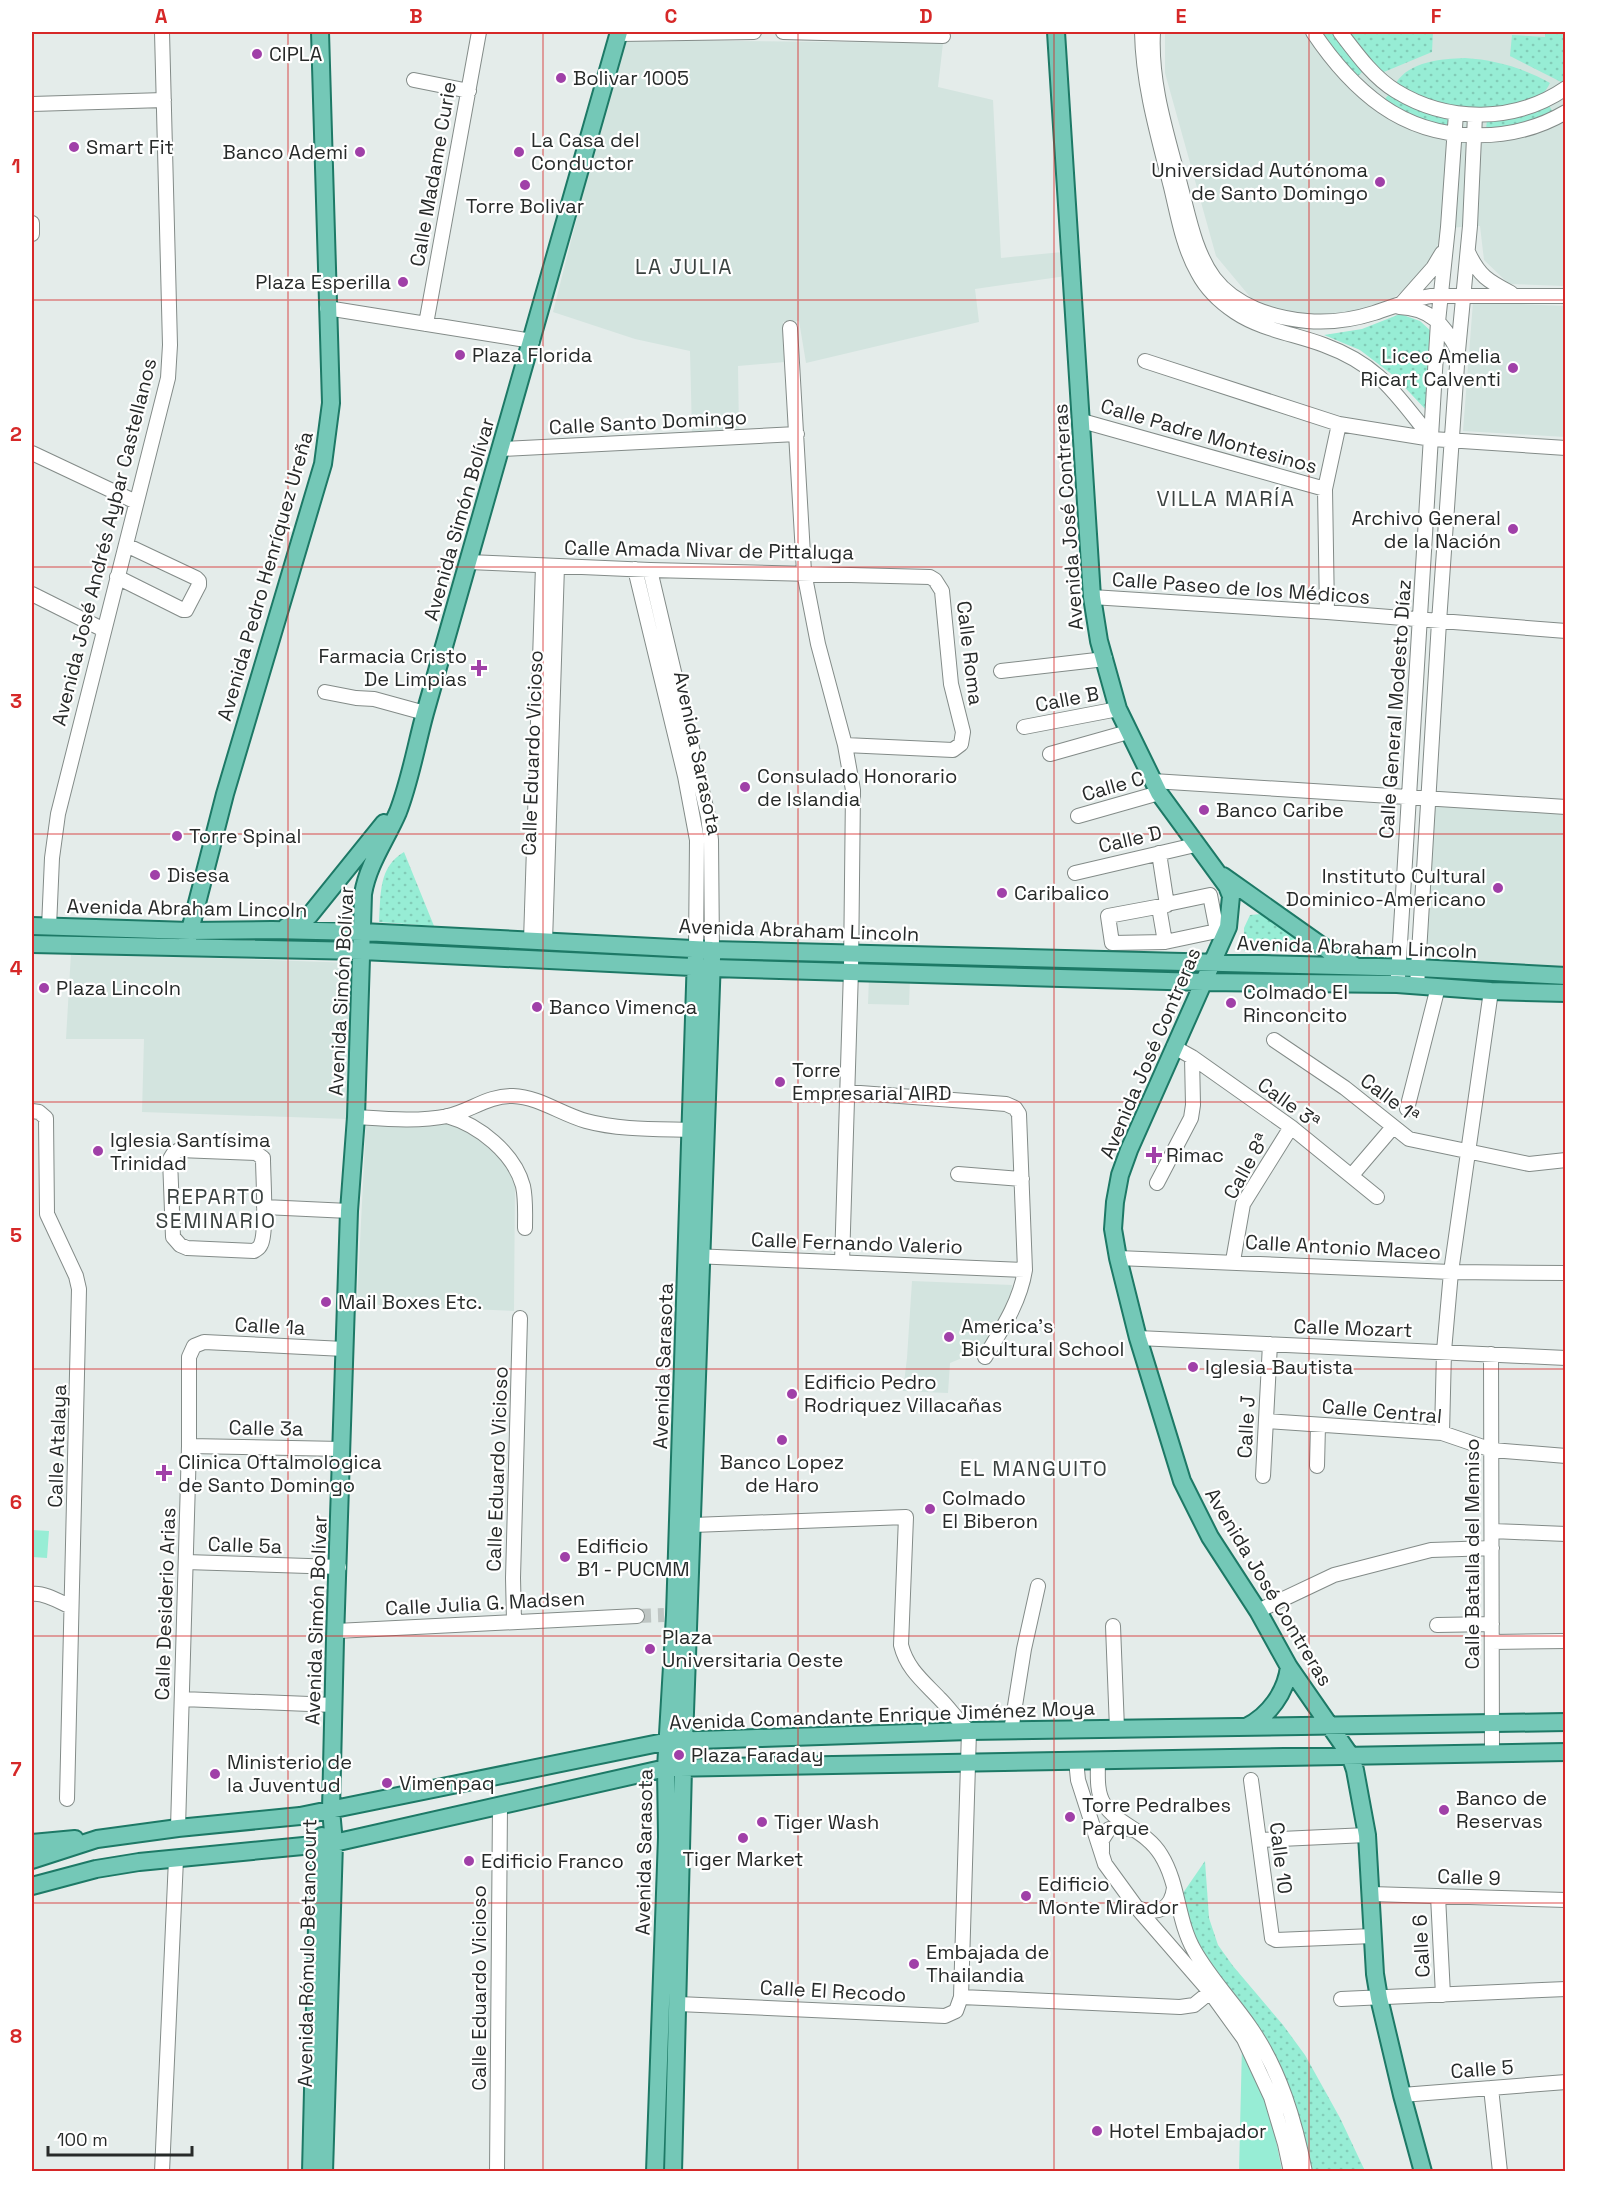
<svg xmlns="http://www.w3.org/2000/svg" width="1597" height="2203" font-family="'Space Grotesk',sans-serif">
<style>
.built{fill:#d3e4df}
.grass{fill:url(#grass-dots)}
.garden{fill:#97edd5}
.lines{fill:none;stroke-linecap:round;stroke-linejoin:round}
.minor-tunnel{stroke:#bec5c3;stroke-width:14;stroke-dasharray:14 7;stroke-linecap:butt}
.minor-casing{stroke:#838b88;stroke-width:16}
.major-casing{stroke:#1d7966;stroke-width:20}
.minor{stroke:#fff;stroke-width:14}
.major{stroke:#74c8b7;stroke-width:16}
.grid{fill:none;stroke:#d62828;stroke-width:1.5;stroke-opacity:0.55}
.poi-dot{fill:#a040a8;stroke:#fff;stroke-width:2}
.labels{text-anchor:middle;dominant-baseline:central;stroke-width:4.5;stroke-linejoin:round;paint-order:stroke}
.poi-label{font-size:20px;fill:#272a29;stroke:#fff;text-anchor:start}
.street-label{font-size:20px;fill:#272a29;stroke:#fff}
.neighbourhood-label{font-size:21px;letter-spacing:1.5px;fill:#3b4240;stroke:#fff}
.neatline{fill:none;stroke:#d62828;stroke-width:2}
.grid-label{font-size:20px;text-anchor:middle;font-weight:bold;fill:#d62828}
</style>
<defs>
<pattern id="grass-dots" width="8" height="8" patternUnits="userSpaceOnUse" patternTransform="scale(1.5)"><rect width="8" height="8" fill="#97edd5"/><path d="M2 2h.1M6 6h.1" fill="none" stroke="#82cbb7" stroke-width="1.8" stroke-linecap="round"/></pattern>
</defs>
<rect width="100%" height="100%" fill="#e4ecea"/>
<path class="built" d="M1165 32H1565V286L1509 284 1484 260 1480 226H1470L1443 229 1434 256 1415 281 1392 299 1347 315 1287 313 1251 298 1216 256 1165 73Z
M622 40 943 43 938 87 993 100 1001 258 1062 252 1066 276 975 289 979 322 806 363 799 321 783 322 785 362 738 366 739 432 692 433 690 351 635 339 553 312Z
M1473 302 1565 306V437L1463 431Z
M1435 804 1565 813V967L1426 962Z
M71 953 354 963 347 1119 142 1112 144 1039H66Z
M869 977 910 979 909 1005 868 1004Z
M366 1121 448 1122 487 1142 507 1161 515 1179 514 1311 357 1304Z
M912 1281 1012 1285 1011 1301 999 1324 979 1351 950 1363 948 1393 903 1391 907 1358Z"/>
<path class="grass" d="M1321 32H1333L1363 71 1357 77 1337 54Z
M1343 32H1433L1432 52 1379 74Z
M1530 32H1565V84L1510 56 1512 35 1545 37V33Z
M1465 58C1496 60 1523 68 1550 83 1548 87 1545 92 1542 94 1524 108 1472 114 1451 108 1431 103 1413 93 1396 83 1410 61 1441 59 1465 58Z
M1390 93 1449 117 1447 126 1415 118 1384 100Z
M1549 105 1553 113 1522 125 1486 129 1487 120Z
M1400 314 1420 321 1433 333 1429 413 1394 376 1360 350 1324 335 1362 329Z
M404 852 434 926 379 922C381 895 378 867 404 852Z
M1261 914 1319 946 1324 952 1244 951V928L1250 915Z
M1205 1861 1209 1918 1218 1945 1233 1966 1283 2025 1305 2055 1340 2118 1365 2171H1309L1301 2130 1190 1931 1183 1893Z"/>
<path class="garden" d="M32 1530 49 1531 47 1558 32 1557Z
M1242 2045 1270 2109 1282 2171 1239 2172Z"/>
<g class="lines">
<path class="minor-tunnel" d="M637 1616 664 1615"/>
<g class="minor-casing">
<path id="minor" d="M783 32 943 36
M1142 32C1143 85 1158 136 1171 187 1178 216 1183 247 1198 273 1207 290 1220 302 1235 312 1262 330 1295 334 1324 345 1381 366 1396 395 1432 439
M1153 32C1150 85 1168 137 1181 188 1189 218 1195 252 1214 278 1235 306 1273 318 1307 321 1330 323 1352 320 1374 313 1393 307 1411 299 1431 296H1566
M1313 32C1331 59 1355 87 1382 106 1435 143 1510 145 1566 112
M1340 32C1356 53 1373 77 1396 91 1448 123 1515 123 1566 88
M619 34 754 32
M414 80 469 91
M32 104 164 100
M32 223V234
M1468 252C1479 276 1488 281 1511 293
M1402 303 1433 268 1442 253
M1399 307C1430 308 1444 324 1458 351
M327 308 532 341
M426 324 479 32
M790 328 804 572 818 644 845 745 853 790 851 970 842 1262
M1145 361 1339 424 1432 439 1566 448
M1082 421 1325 489
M501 449 797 434
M32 453 136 502
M469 562 650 570 930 577 935 580 942 591 951 684 963 732 961 744 953 750 845 745
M635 569 685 776 697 840 696 949
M650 570 708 816 711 840 712 950
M117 577 183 610H186L199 585V581L196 578 126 545
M32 594 104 630
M1092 597 1327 612 1566 631
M1327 612 1325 489 1339 424
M1001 671 1105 659
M325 692 356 698 374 699 425 713
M1024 727 1118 709
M1050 754 1128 732
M1153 781 1566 807
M1078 816 1159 793
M1159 853 1167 905 1108 916 1112 943 1165 942
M1075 873 1195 845
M1159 907 1165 942 1217 931 1210 895 1167 904
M49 927 52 858 58 814 168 378 170 345 162 32
M531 941 543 566
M545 942 557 566
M1398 976 1438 322 1448 227 1456 113
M1417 986 1439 622 1458 351 1470 226 1475 115
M1274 1040 1345 1088 1409 1139 1529 1164 1566 1160
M1174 1047 1192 1057 1291 1127 1377 1197
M847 1092 1006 1104 1015 1108 1019 1114 1025 1270C1020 1302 1002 1329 985 1357
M1407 1109 1438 987
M32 1111 39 1112 46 1118 47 1214 76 1276 79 1289 67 1799
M447 1116C479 1125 514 1153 523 1186 526 1200 525 1214 525 1228
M356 1117C386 1119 418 1122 448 1116 470 1111 489 1095 513 1096 539 1097 561 1114 586 1121 619 1130 657 1129 691 1130
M179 1150 256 1153 263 1158C263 1176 267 1231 261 1244 259 1249 258 1248 254 1251L187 1248 180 1245 173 1237 170 1159 173 1154Z
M958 1174 1022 1179
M1352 1175 1393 1127
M1157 1183 1191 1118 1193 1105 1192 1057
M264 1207 349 1211
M693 1256 1025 1270
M1118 1258 1451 1272 1566 1273
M1233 1261 1243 1204 1291 1127
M1138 1338 1566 1358
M1491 1354 1492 1753
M1266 1421 1442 1433 1492 1450 1566 1456
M1442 1433 1444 1351 1451 1272 1491 991
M189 1446 342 1449
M1317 1466 1318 1425
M1263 1476 1270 1344
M1492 1531 1566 1534
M186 1562 339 1567
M32 1594C44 1592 60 1602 71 1607
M1258 1611 1334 1575 1431 1550 1492 1548
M514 1621 513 1578 520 1318
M1437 1625 1492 1624
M1113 1626 1117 1729
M336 1631 637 1616
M1492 1642 1566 1641
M182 1699 334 1705
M1011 1731 1024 1649 1038 1586
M1076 1760 1078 1780 1105 1864 1137 1908 1210 1992 1244 2039 1271 2097 1285 2144 1291 2172
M1098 1760C1098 1773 1096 1792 1104 1804 1117 1825 1146 1830 1161 1855 1179 1884 1177 1920 1194 1950 1209 1977 1232 2001 1250 2027 1280 2070 1295 2121 1305 2172
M1251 1780 1272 1938 1276 1940 1373 1936
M178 1828 189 1446V1357L194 1346 204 1342 344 1349
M1259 1840 1367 1835
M1102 1852V1840L1109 1829 1119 1827 1133 1830
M1371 1894 1566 1900
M1438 1896 1443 1995
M1137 1908C1157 1915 1171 1910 1174 1888
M961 1997 1180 2007 1194 2005 1210 1992
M1341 1999 1566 1989
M678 2004 945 2016 956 2011 961 1997 969 1731C958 1721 950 1709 940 1699 923 1681 907 1669 901 1645L906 1517 693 1525
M1491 2088 1500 2172
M1402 2095 1566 2082
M162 2172 176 1859
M497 2172 500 1805"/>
</g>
<g class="major-casing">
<path id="major" d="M1056 32 1092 597 1099 641 1118 709 1159 793 1227 886 1231 896 1228 927 1129 1150 1120 1175 1115 1202 1113 1229 1118 1258 1138 1338 1182 1481 1210 1537 1258 1611 1289 1667 1350 1755 1355 1770 1367 1835 1375 1974 1379 1998 1402 2095 1423 2172
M1223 876 1329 951 1355 966
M32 926 190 931 272 930 362 932 712 950 1418 968 1566 976
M286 927 299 923 309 916 384 823
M187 942 225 794 323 464 331 403 320 32
M32 944 362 951 712 968 1203 982 1397 984 1491 991 1566 993
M1246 1727C1269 1716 1286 1692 1289 1667
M32 1843 75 1839
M32 1860 97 1839 178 1828 300 1816 669 1741 969 1731 1566 1722
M32 1886 96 1869 139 1862 334 1843 666 1768 1566 1752
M311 2172 319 1845 322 1836
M324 2172 334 1843 331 1810 335 1639 349 1211 356 1117 363 894C368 864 386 840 398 812 410 781 416 746 425 713L619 32
M655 2172 667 1837 666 1768 675 1615 696 955
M673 2172 683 1768 712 958"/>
</g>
<use href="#minor" class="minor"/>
<use href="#major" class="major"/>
</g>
<path class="grid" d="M288 32V2172M543 32V2172M798 32V2172M1054 32V2172M1309 32V2172M32 300H1566M32 567H1566M32 834H1566M32 1102H1566M32 1369H1566M32 1636H1566M32 1903H1566"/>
<g class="poi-dot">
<circle cx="257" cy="54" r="6"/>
<circle cx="561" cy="78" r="6"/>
<circle cx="74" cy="147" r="6"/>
<circle cx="360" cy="152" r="6"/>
<circle cx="519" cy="152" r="6"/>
<circle cx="1380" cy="182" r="6"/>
<circle cx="525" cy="185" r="6"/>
<circle cx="403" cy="282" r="6"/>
<circle cx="460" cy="355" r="6"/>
<circle cx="1513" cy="368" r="6"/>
<circle cx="1513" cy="529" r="6"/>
<path d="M476 659h6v6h6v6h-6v6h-6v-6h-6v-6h6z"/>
<circle cx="745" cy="787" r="6"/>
<circle cx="1204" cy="810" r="6"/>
<circle cx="177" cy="836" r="6"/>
<circle cx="155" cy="875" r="6"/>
<circle cx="1498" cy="888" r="6"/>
<circle cx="1002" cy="893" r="6"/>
<circle cx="44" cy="988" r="6"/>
<circle cx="1231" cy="1003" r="6"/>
<circle cx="537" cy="1007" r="6"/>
<circle cx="780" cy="1082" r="6"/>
<circle cx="98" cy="1151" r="6"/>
<path d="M1151 1146h6v6h6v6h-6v6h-6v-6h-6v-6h6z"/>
<circle cx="326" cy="1302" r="6"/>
<circle cx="949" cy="1337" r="6"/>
<circle cx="1193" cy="1367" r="6"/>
<circle cx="792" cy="1394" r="6"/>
<circle cx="782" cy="1440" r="6"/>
<path d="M161 1464h6v6h6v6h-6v6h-6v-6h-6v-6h6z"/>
<circle cx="930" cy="1509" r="6"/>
<circle cx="565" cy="1557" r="6"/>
<circle cx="650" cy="1649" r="6"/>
<circle cx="679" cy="1755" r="6"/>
<circle cx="215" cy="1774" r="6"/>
<circle cx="387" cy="1783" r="6"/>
<circle cx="1444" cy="1810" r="6"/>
<circle cx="1070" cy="1817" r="6"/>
<circle cx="762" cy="1822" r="6"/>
<circle cx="743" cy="1838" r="6"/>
<circle cx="469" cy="1861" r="6"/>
<circle cx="1026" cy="1896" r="6"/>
<circle cx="914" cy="1964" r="6"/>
<circle cx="1097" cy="2131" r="6"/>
</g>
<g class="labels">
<g class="poi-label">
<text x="269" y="54">CIPLA</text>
<text x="573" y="78">Bolivar 1005</text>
<text x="531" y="140">La Casa del<tspan x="531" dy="23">Conductor</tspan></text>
<text x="86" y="147">Smart Fit</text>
<text x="348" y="152" text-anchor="end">Banco Ademi</text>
<text x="1368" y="170" text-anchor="end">Universidad Autónoma<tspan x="1368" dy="23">de Santo Domingo</tspan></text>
<text x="525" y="206" text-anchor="middle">Torre Bolivar</text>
<text x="391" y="282" text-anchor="end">Plaza Esperilla</text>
<text x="472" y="355">Plaza Florida</text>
<text x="1501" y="356" text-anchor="end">Liceo Amelia<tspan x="1501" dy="23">Ricart Calventi</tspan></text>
<text x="1501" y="518" text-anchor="end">Archivo General<tspan x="1501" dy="23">de la Nación</tspan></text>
<text x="467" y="656" text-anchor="end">Farmacia Cristo<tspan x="467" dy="23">De Limpias</tspan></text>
<text x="757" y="776">Consulado Honorario<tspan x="757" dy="23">de Islandia</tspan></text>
<text x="1216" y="810">Banco Caribe</text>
<text x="189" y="836">Torre Spinal</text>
<text x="167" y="875">Disesa</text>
<text x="1486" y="876" text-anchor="end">Instituto Cultural<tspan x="1486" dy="23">Dominico-Americano</tspan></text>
<text x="1014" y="893">Caribalico</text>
<text x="56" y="988">Plaza Lincoln</text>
<text x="1243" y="992">Colmado El<tspan x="1243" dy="23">Rinconcito</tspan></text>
<text x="549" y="1007">Banco Vimenca</text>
<text x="792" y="1070">Torre<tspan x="792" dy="23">Empresarial AIRD</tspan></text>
<text x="110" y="1140">Iglesia Santísima<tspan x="110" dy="23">Trinidad</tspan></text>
<text x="1166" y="1155">Rimac</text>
<text x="338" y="1302">Mail Boxes Etc.</text>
<text x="961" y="1326">America's<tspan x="961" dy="23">Bicultural School</tspan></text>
<text x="1205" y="1367">Iglesia Bautista</text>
<text x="804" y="1382">Edificio Pedro<tspan x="804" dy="23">Rodriquez Villacañas</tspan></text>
<text x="178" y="1462">Clinica Oftalmologica<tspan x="178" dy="23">de Santo Domingo</tspan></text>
<text x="782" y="1462" text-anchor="middle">Banco Lopez<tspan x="782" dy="23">de Haro</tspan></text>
<text x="942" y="1498">Colmado<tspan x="942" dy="23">El Biberon</tspan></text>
<text x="577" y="1546">Edificio<tspan x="577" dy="23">B1 - PUCMM</tspan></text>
<text x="662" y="1637">Plaza<tspan x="662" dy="23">Universitaria Oeste</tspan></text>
<text x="691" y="1755">Plaza Faraday</text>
<text x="227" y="1762">Ministerio de<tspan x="227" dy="23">la Juventud</tspan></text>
<text x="399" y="1783">Vimenpaq</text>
<text x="1456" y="1798">Banco de<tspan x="1456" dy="23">Reservas</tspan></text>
<text x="1082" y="1805">Torre Pedralbes<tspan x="1082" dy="23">Parque</tspan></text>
<text x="774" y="1822">Tiger Wash</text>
<text x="743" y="1859" text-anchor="middle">Tiger Market</text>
<text x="481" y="1861">Edificio Franco</text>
<text x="1038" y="1884">Edificio<tspan x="1038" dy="23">Monte Mirador</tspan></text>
<text x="926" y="1952">Embajada de<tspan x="926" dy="23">Thailandia</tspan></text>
<text x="1109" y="2131">Hotel Embajador</text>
</g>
<g class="street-label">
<text transform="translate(433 174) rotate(-80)">Calle Madame Curie</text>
<text transform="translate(648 422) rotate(-3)">Calle Santo Domingo</text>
<text transform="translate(1209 436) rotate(16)">Calle Padre Montesinos</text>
<text transform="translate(1068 517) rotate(-94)">Avenida José Contreras</text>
<text transform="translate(459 519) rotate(-74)">Avenida Simón Bolívar</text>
<text transform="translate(104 542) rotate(-76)">Avenida José Andrés Aybar Castellanos</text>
<text transform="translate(709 550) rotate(1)">Calle Amada Nivar de Pittaluga</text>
<text transform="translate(265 576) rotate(-74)">Avenida Pedro Henríquez Ureña</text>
<text transform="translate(1241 588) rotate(4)">Calle Paseo de los Médicos</text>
<text transform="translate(970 653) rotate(83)">Calle Roma</text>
<text transform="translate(1067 699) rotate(-11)">Calle B</text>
<text transform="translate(1395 709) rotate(-86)">Calle General Modesto Díaz</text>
<text transform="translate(532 753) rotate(-88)">Calle Eduardo Vicioso</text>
<text transform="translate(698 753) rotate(78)">Avenida Sarasota</text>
<text transform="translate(1113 786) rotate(-16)">Calle C</text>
<text transform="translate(1130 839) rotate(-13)">Calle D</text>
<text transform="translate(187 908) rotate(1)">Avenida Abraham Lincoln</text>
<text transform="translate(799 930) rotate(2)">Avenida Abraham Lincoln</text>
<text transform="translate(1357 947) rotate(2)">Avenida Abraham Lincoln</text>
<text transform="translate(341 991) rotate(-87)">Avenida Simón Bolívar</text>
<text transform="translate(1150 1053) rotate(-67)">Avenida José Contreras</text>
<text transform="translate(1390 1098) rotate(37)">Calle 1ª</text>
<text transform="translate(1289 1103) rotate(36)">Calle 3ª</text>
<text transform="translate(1246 1166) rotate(-61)">Calle 8ª</text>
<text transform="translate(857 1243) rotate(2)">Calle Fernando Valerio</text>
<text transform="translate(1343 1247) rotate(3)">Calle Antonio Maceo</text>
<text transform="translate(270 1326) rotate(3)">Calle 1a</text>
<text transform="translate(1353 1328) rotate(2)">Calle Mozart</text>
<text transform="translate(663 1366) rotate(-88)">Avenida Sarasota</text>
<text transform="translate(1382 1411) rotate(5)">Calle Central</text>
<text transform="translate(1246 1427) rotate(-87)">Calle J</text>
<text transform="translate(266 1428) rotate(1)">Calle 3a</text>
<text transform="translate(57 1446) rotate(-88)">Calle Atalaya</text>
<text transform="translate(497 1469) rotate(-88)">Calle Eduardo Vicioso</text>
<text transform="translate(245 1545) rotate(2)">Calle 5a</text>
<text transform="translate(1472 1554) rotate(-90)">Calle Batalla del Memiso</text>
<text transform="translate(1269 1587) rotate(59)">Avenida José Contreras</text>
<text transform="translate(485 1603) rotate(-3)">Calle Julia G. Madsen</text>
<text transform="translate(165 1604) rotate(-88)">Calle Desiderio Arias</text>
<text transform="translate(316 1620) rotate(-88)">Avenida Simón Bolívar</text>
<text transform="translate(882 1715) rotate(-2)">Avenida Comandante Enrique Jiménez Moya</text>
<text transform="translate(644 1852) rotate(-89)">Avenida Sarasota</text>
<text transform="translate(1281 1858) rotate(83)">Calle 10</text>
<text transform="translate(1469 1877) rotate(2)">Calle 9</text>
<text transform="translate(1421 1946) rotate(-93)">Calle 6</text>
<text transform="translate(307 1953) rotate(-89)">Avenida Rómulo Betancourt</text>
<text transform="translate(479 1988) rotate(-90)">Calle Eduardo Vicioso</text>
<text transform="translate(833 1991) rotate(3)">Calle El Recodo</text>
<text transform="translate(1482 2069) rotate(-4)">Calle 5</text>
</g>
<g class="neighbourhood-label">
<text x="684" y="266">LA JULIA</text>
<text x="1226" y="498">VILLA MARÍA</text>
<text x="216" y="1196">REPARTO<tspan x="216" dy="24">SEMINARIO</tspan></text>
<text x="1034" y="1468">EL MANGUITO</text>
</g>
</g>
<rect width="1597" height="2203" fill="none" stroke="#ffffff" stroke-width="66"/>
<path d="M48 2146v9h144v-9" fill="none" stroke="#272a29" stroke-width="3"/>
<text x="57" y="2146" font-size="18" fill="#272a29" stroke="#ffffff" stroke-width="4.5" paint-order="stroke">100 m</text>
<rect x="33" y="33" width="1531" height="2137" class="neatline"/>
<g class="grid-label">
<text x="161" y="23">A</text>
<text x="416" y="23">B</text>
<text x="671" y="23">C</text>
<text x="926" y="23">D</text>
<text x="1181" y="23">E</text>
<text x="1436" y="23">F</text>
<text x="16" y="173">1</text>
<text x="16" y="441">2</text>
<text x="16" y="708">3</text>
<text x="16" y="975">4</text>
<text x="16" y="1242">5</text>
<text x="16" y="1509">6</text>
<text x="16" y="1776">7</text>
<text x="16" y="2043">8</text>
</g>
</svg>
